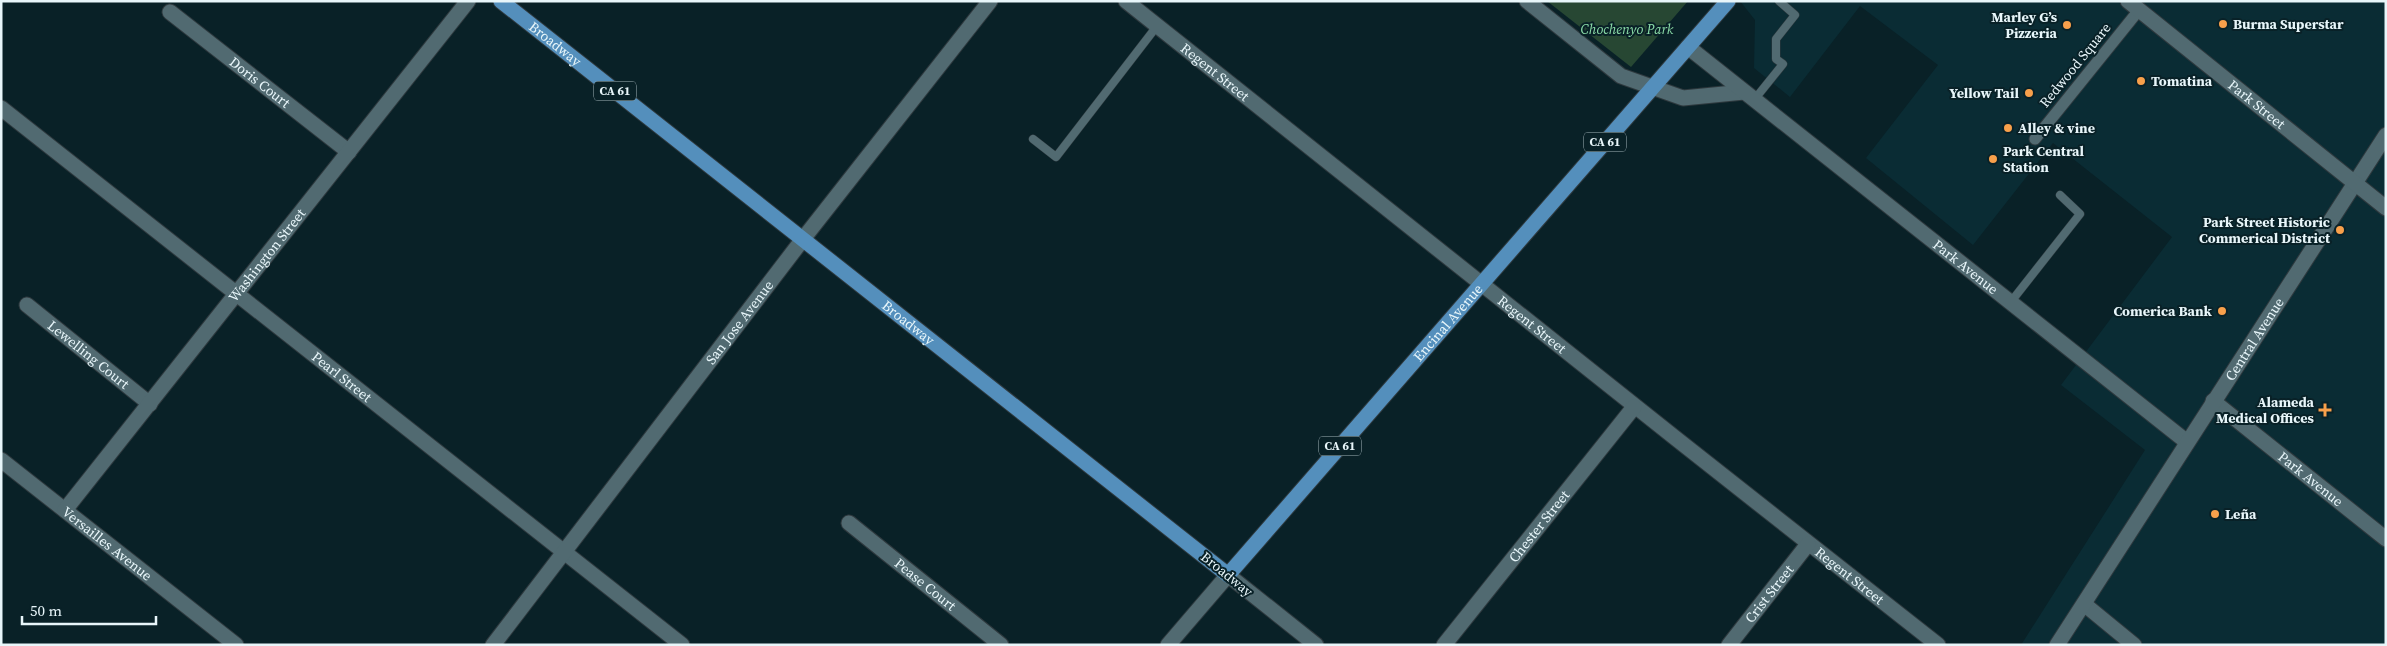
<svg xmlns="http://www.w3.org/2000/svg" width="2387" height="646" font-family="'Source Serif 4',serif">
<style>
.built{fill:#0a2c34}
.green{fill:#274733}
.lines{fill:none;stroke-linecap:round;stroke-linejoin:round}
.service-casing{stroke:#2e393e;stroke-width:9}
.pedestrian-casing{stroke:#2e393e;stroke-width:13}
.minor-casing{stroke:#2e393e;stroke-width:17}
.tertiary-casing{stroke:#2e393e;stroke-width:17}
.secondary-casing{stroke:#2e393e;stroke-width:17}
.primary-casing{stroke:#2e393e;stroke-width:17}
.service{stroke:#516a71;stroke-width:8}
.pedestrian{stroke:#516a71;stroke-width:11}
.minor{stroke:#516a71;stroke-width:15}
.tertiary{stroke:#516a71;stroke-width:15}
.secondary{stroke:#516a71;stroke-width:15}
.primary{stroke:#548fbc;stroke-width:15}
.poi-dot{fill:#f8a04b;stroke:#092127;stroke-width:2}
.labels{text-anchor:middle;dominant-baseline:central;stroke-width:4;stroke-linejoin:round;paint-order:stroke}
.shield{fill:#092127;stroke:#a5b6bb;stroke-width:1}
.shield-label{font-size:12px;font-weight:bold;fill:#e8f6fa}
.poi-label{font-size:14px;font-weight:bold;fill:#e8f6fa;stroke:#092127;text-anchor:end}
.park-label{font-size:14px;font-style:italic;fill:#8bdca8;stroke:#092127}
.street-label{font-size:14px;fill:#e8f6fa;stroke:#092127}
</style>
<rect width="100%" height="100%" fill="#092127"/>
<path class="built" d="M1740 1H2386V645H2021L2145 450 2061 385 2172 237 2053 143 1973 245 1866 158 1938 65 1860 6 1790 97 1754 68 1755 20Z"/>
<path class="green" d="M1547 1H1688L1631 67Z"/>
<g class="lines">
<g class="service-casing">
<path id="service" d="M1754 100 1783 64 1776 59V39L1795 15 1779 1
M1033 139 1056 157 1157 26
M2010 303 2080 214 2060 195"/>
</g>
<g class="pedestrian-casing">
<path id="pedestrian" d="M2035 139 2139 10"/>
</g>
<g class="minor-casing">
<g id="minor">
<path id="s1" d="M1126 1C1396 216 1666 432 1938 645"/>
<path d="M1527 1 1621 76 1683 98 1744 92"/>
<path id="s2" d="M170 12 349 152"/>
<path id="s3" d="M1688 47 2187 442"/>
<path id="s4" d="M1 108 682 645"/>
<path id="s5" d="M27 305 150 404"/>
<path id="s6" d="M2213 401 2386 539"/>
<path id="s7" d="M1 460 236 645"/>
<path id="s8" d="M65 510 468 1"/>
<path id="s9" d="M849 523 1001 645"/>
<path d="M2084 604 2134 645"/>
<path id="s10" d="M493 645 803 239 990 1"/>
<path id="s11" d="M1444 645 1634 407"/>
<path id="s12" d="M1729 645 1808 544"/>
</g>
</g>
<g class="tertiary-casing">
<g id="tertiary">
<path d="M1228 575 1316 645"/>
<path id="s13" d="M2057 645 2386 135"/>
</g>
</g>
<g class="secondary-casing">
<g id="secondary">
<path id="s14" d="M2128 1 2386 208"/>
<path d="M1168 645 1228 575"/>
</g>
</g>
<g class="primary-casing">
<g id="primary">
<path id="s15" d="M501 1 1228 575 1728 1"/>
</g>
</g>
<use href="#service" class="service"/>
<use href="#pedestrian" class="pedestrian"/>
<use href="#minor" class="minor"/>
<use href="#tertiary" class="tertiary"/>
<use href="#secondary" class="secondary"/>
<use href="#primary" class="primary"/>
</g>
<g class="poi-dot">
<circle cx="2223" cy="24" r="5"/>
<circle cx="2067" cy="25" r="5"/>
<circle cx="2141" cy="81" r="5"/>
<circle cx="2029" cy="93" r="5"/>
<circle cx="2008" cy="128" r="5"/>
<circle cx="1993" cy="159" r="5"/>
<circle cx="2340" cy="230" r="5"/>
<circle cx="2222" cy="311" r="5"/>
<path d="M2322.5 402.5h5v5h5v5h-5v5h-5v-5h-5v-5h5z"/>
<circle cx="2215" cy="514" r="5"/>
</g>
<g class="labels">
<g class="shield">
<rect x="594" y="81.5" width="42" height="19" rx="4"/>
<rect x="1584" y="132.5" width="42" height="19" rx="4"/>
<rect x="1319" y="436.5" width="42" height="19" rx="4"/>
</g>
<g class="shield-label">
<text x="615" y="91">CA 61</text>
<text x="1605" y="142">CA 61</text>
<text x="1340" y="446">CA 61</text>
</g>
<g class="poi-label">
<text x="2057" y="17">Marley G’s<tspan x="2057" dy="16">Pizzeria</tspan></text>
<text x="2233" y="24" text-anchor="start">Burma Superstar</text>
<text x="2151" y="81" text-anchor="start">Tomatina</text>
<text x="2019" y="93">Yellow Tail</text>
<text x="2018" y="128" text-anchor="start">Alley &amp; vine</text>
<text x="2003" y="151" text-anchor="start">Park Central<tspan x="2003" dy="16">Station</tspan></text>
<text x="2330" y="222">Park Street Historic<tspan x="2330" dy="16">Commerical District</tspan></text>
<text x="2212" y="311">Comerica Bank</text>
<text x="2314" y="402">Alameda<tspan x="2314" dy="16">Medical Offices</tspan></text>
<text x="2225" y="514" text-anchor="start">Leña</text>
</g>
<g class="park-label">
<text x="1627" y="29">Chochenyo Park</text>
</g>
<g class="street-label">
<text stroke="none"><textPath href="#s15" startOffset="69">Broadway</textPath></text>
<text transform="translate(2075 65) rotate(-51)">Redwood Square</text>
<text stroke="none"><textPath href="#s1" startOffset="114">Regent Street</textPath></text>
<text stroke="none"><textPath href="#s2" startOffset="114">Doris Court</textPath></text>
<text stroke="none"><textPath href="#s14" startOffset="165">Park Street</textPath></text>
<text stroke="none"><textPath href="#s8" startOffset="325">Washington Street</textPath></text>
<text stroke="none"><textPath href="#s3" startOffset="354">Park Avenue</textPath></text>
<text stroke="none"><textPath href="#s10" startOffset="406">San Jose Avenue</textPath></text>
<text stroke="none"><textPath href="#s15" startOffset="519">Broadway</textPath></text>
<text stroke="none"><textPath href="#s15" startOffset="1261">Encinal Avenue</textPath></text>
<text stroke="none"><textPath href="#s1" startOffset="519">Regent Street</textPath></text>
<text stroke="none"><textPath href="#s13" startOffset="364">Central Avenue</textPath></text>
<text stroke="none"><textPath href="#s5" startOffset="79">Lewelling Court</textPath></text>
<text stroke="none"><textPath href="#s4" startOffset="434">Pearl Street</textPath></text>
<text stroke="none"><textPath href="#s6" startOffset="125">Park Avenue</textPath></text>
<text stroke="none"><textPath href="#s11" startOffset="152">Chester Street</textPath></text>
<text stroke="none"><textPath href="#s7" startOffset="135">Versailles Avenue</textPath></text>
<text transform="translate(1227 574) rotate(39)">Broadway</text>
<text stroke="none"><textPath href="#s1" startOffset="924">Regent Street</textPath></text>
<text stroke="none"><textPath href="#s9" startOffset="98">Pease Court</textPath></text>
<text stroke="none"><textPath href="#s12" startOffset="65">Crist Street</textPath></text>
</g>
</g>
<rect width="2387" height="646" fill="none" stroke="#e8f6fa" stroke-width="5"/>
<path d="M22 616v8h134v-8" fill="none" stroke="#e8f6fa" stroke-width="2.5"/>
<text x="30" y="616" font-size="15" fill="#e8f6fa" stroke="#092127" stroke-width="4" paint-order="stroke">50 m</text>
</svg>
